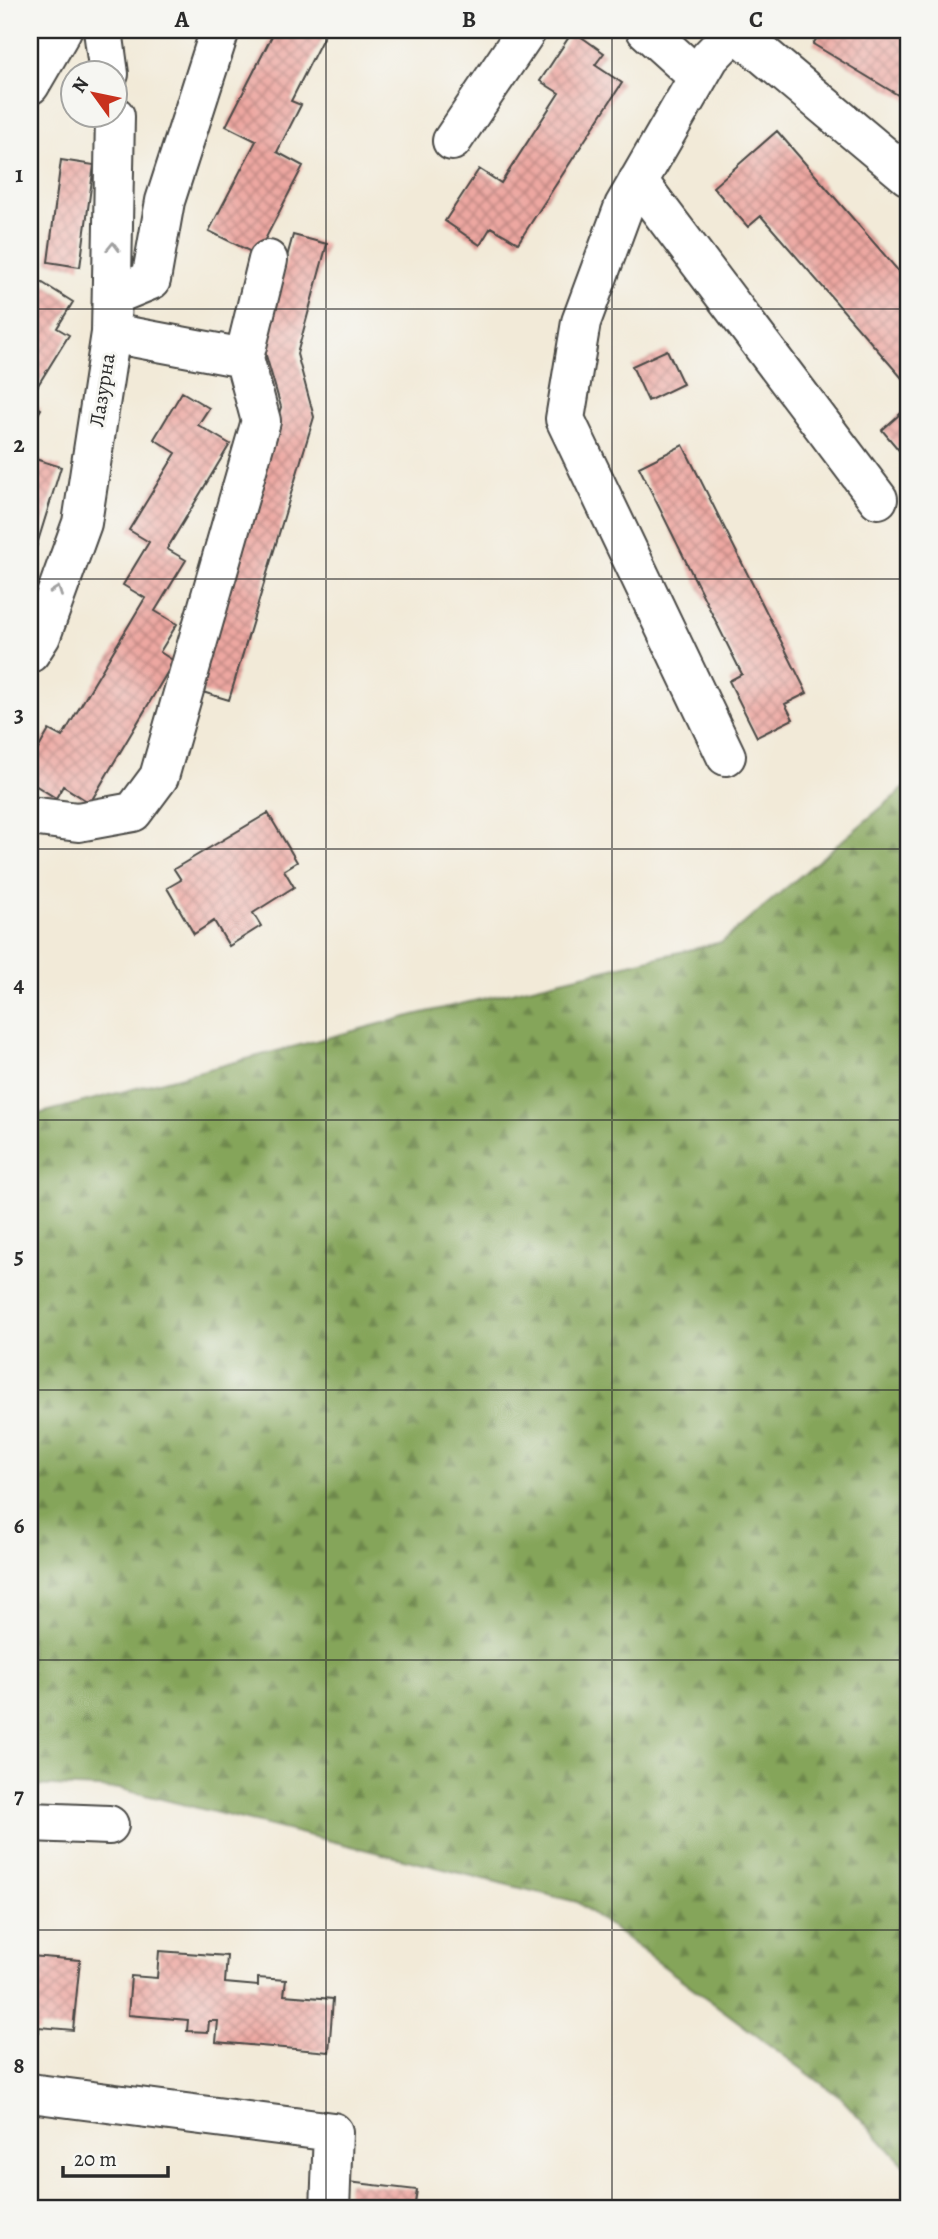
<svg xmlns="http://www.w3.org/2000/svg" width="938" height="2239" font-family="Alegreya,serif">
<style>
.forest{fill:url(#forest-firs);stroke:#586842;stroke-width:2}
.building{fill:url(#building-cross-hatch)}
.lines{fill:none;stroke-linecap:round;stroke-linejoin:round}
.minor-casing{stroke:#494845;stroke-width:42}
.minor{stroke:#fff;stroke-width:38}
.oneway{stroke:#a0a0a0}
.grid{fill:none;stroke:#2b2b2b;stroke-width:2;stroke-opacity:0.55}
.labels{text-anchor:middle;dominant-baseline:central;stroke-width:6;stroke-linejoin:round;paint-order:stroke}
.street-label{font-size:21px;fill:#2b2b2b;stroke:#f6f6f2}
.neatline{fill:none;stroke:#2b2b2b;stroke-width:2.5}
.grid-label{font-size:23px;text-anchor:middle;font-weight:bold;fill:#2b2b2b}
</style>
<defs>
<pattern id="forest-firs" width="22" height="20" patternUnits="userSpaceOnUse" patternTransform="scale(1.75)"><rect width="22" height="20" fill="#85a55a"/><path d="M5 1l3.5 6h-7zM16 11l3.5 6h-7z" fill="#6d874b"/></pattern>
<pattern id="building-cross-hatch" width="8" height="8" patternUnits="userSpaceOnUse" patternTransform="scale(1.75)"><rect width="8" height="8" fill="#eda7a1"/><path d="M0 0l8 8M0 8l8-8" fill="none" stroke="#c08883"/></pattern>
</defs>
<rect width="100%" height="100%" fill="#f6f6f2"/>
<filter id="ink" filterUnits="userSpaceOnUse"><feTurbulence type="fractalNoise" baseFrequency=".0143" numOctaves="2"/><feDisplacementMap in="SourceGraphic" scale="14" xChannelSelector="R" yChannelSelector="G"/><feConvolveMatrix kernelMatrix="1 2 1 2 8 2 1 2 1" color-interpolation-filters="sRGB"/></filter>
<filter id="wash" filterUnits="userSpaceOnUse"><feTurbulence type="fractalNoise" baseFrequency=".00686" numOctaves="4" result="noise"/><feDisplacementMap in="SourceGraphic" scale="28" xChannelSelector="R" yChannelSelector="G"/><feGaussianBlur stdDeviation="1.57" result="paint"/><feColorMatrix in="noise" values="0 0 0 0 0 0 0 0 0 0 0 0 0 0 0 0 0 1.4 0 .05"/><feComposite in="paint" operator="in"/></filter>
<g filter="url(#wash)">
<rect width="100%" height="100%" fill="#f2ead8"/>
<path class="forest" d="M908 785V2169L841 2098 577 1902 121 1789 30 1785V1116L414 1015 722 942Z"/>
<g id="blocks">
<path class="building" d="M275 30H327L291 101 301 105 277 152 303 166 257 255 209 231 256 141 226 126Z
M822 30H908V101L813 44Z
M573 31 604 53 595 65 622 83 518 243 491 227 480 245 445 221 479 169 501 183 559 93 540 81Z
M777 131 908 282V385L761 216 748 227 713 187Z
M61 160 94 165 80 267 48 262Z
M293 235 327 244 297 354 314 417 229 700 196 690 281 407 263 345Z
M30 275 73 302 57 328 69 335 30 398Z
M667 350 683 384 648 401 632 366Z
M182 392 209 408 198 425 230 444 167 549 186 560 155 611 177 624 160 652 174 661 90 803 63 786 56 798 30 782V763L49 730 62 737 145 598 123 585 149 542 129 530 176 453 154 439Z
M30 402 41 409 30 428Z
M908 407V461L882 430Z
M683 445 807 693 785 704 793 719 757 737 729 681 742 674 639 467Z
M32 458 61 467 30 567V465Z
M268 813 297 862 284 870 294 887 253 913 261 926 229 946 214 921 194 934 167 888 181 880 174 869Z
M159 1951 227 1956 225 1983 258 1986V1978L286 1980 284 1995 333 1999 329 2052 216 2042 218 2021H209L208 2032 187 2031 188 2020 128 2015 131 1976 157 1978Z
M30 1956 80 1960 73 2030 39 2027V2032L30 2031Z
M348 2182 417 2190 414 2209H345Z"/>
</g>
</g>
<g filter="url(#ink)">
<use href="#blocks" fill-opacity="0" stroke="#494845" stroke-width="2"/>
<g class="lines">
<g class="minor-casing">
<path id="minor" d="M103 30 109 74
M646 30 698 77
M735 31 908 176
M30 85 62 30
M452 141 527 30
M638 181 878 499
M112 296 151 280 165 201 220 30
M111 333 244 358
M30 653 41 636 82 523 111 333 115 116
M726 756 565 419 581 322 624 206 710 57 736 30
M30 816 78 822 133 812 159 777 261 421 244 358 268 260
M30 1822 109 1825
M30 2093 333 2132 330 2209"/>
</g>
<use href="#minor" class="minor"/>
</g>
<defs><path id="oneway-chevron" d="M-2-3.5L2.5 0L-2 3.5" fill="none" stroke-width="1.6" stroke-linecap="round" stroke-linejoin="round" transform="scale(1.75)"/></defs>
<g class="oneway">
<use href="#oneway-chevron" transform="translate(113 247) rotate(-89)"/>
<use href="#oneway-chevron" transform="translate(57 591) rotate(-70)"/>
</g>
</g>
<path class="grid" d="M326 30V2209M612 30V2209M30 309H908M30 579H908M30 849H908M30 1120H908M30 1390H908M30 1660H908M30 1930H908"/>
<g class="labels">
<g class="street-label">
<text transform="translate(102 390) rotate(-81)">Лазурна</text>
</g>
</g>
<rect width="938" height="2239" fill="none" stroke="#f6f6f2" stroke-width="77"/>
<g transform="translate(94 94) rotate(303)"><circle r="33" fill="#f6f6f2" stroke="#a5a5a2" stroke-width="2"/>
<path d="M0-5L12 26L0 18L-12 26Z" fill="#c8321e"/>
<text y="-10" font-size="19" font-weight="bold" text-anchor="middle" fill="#2b2b2b">N</text>
</g>
<path d="M63 2166v10h105v-10" fill="none" stroke="#2b2b2b" stroke-width="3.5"/>
<text x="74" y="2166" font-size="21" fill="#2b2b2b" stroke="#f6f6f2" stroke-width="5" paint-order="stroke">20 m</text>
<rect x="38" y="38" width="862" height="2162" class="neatline"/>
<g class="grid-label">
<text x="182" y="27">A</text>
<text x="469" y="27">B</text>
<text x="756" y="27">C</text>
<text x="19" y="182">1</text>
<text x="19" y="452">2</text>
<text x="19" y="722">3</text>
<text x="19" y="992">4</text>
<text x="19" y="1263">5</text>
<text x="19" y="1533">6</text>
<text x="19" y="1803">7</text>
<text x="19" y="2073">8</text>
</g>
</svg>
